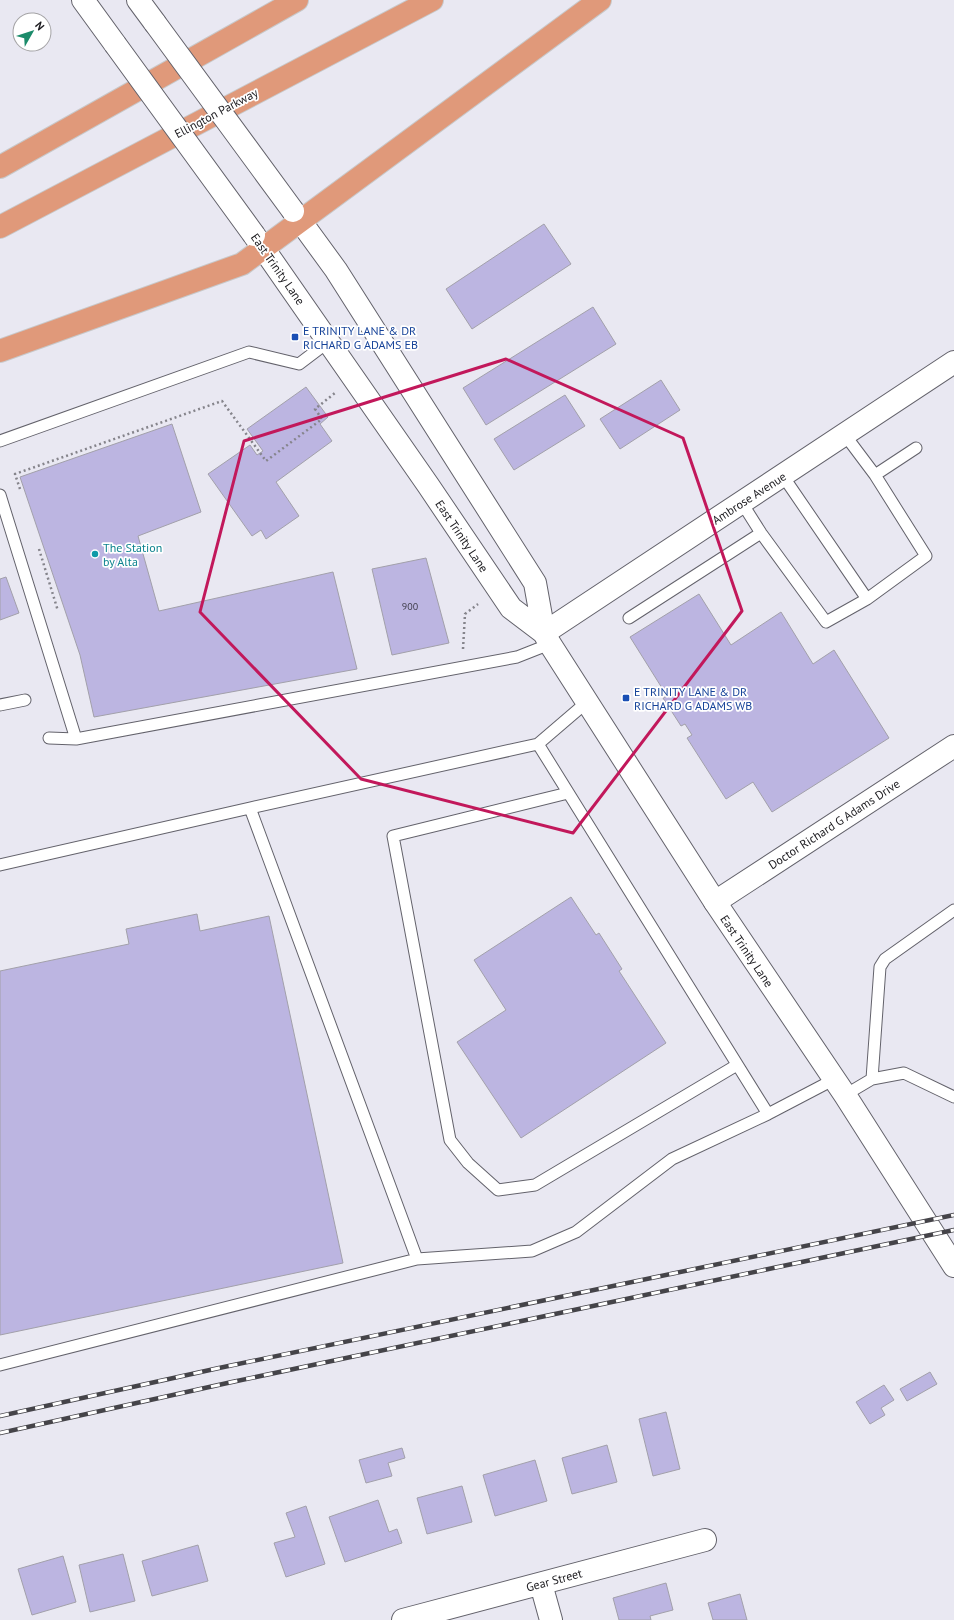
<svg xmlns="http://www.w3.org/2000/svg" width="954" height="1620" font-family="'PT Sans',sans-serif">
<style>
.building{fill:#bcb5e1;stroke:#a2a0aa}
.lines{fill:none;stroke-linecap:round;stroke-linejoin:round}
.service-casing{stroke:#63626b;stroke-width:13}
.minor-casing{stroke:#63626b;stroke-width:24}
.secondary-casing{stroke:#63626b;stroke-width:24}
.motorway-casing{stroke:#c8c8c9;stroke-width:24}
.path{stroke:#85848b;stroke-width:2.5;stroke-dasharray:2 3;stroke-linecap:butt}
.service{stroke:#fff;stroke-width:11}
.minor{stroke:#fff;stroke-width:22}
.secondary{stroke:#fff;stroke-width:22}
.motorway{stroke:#e0997a;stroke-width:22}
.rail-casing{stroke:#454449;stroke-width:4.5}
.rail{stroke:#fff;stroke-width:3;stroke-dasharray:9;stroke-linecap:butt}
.secondary-bridge-casing{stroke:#63626b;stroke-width:24;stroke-linecap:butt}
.secondary-bridge{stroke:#fff;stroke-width:22}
.marked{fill:none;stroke:#c2185b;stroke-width:3;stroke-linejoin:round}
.transit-dot{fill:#1a4fb4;stroke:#fff;stroke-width:1.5}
.culture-dot{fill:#0f9aa8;stroke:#fff;stroke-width:1.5}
.labels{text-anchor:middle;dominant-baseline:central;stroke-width:3.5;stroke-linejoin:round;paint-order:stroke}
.number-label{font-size:10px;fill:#43414f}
.street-label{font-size:12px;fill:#1b1a1e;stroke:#fff}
.transit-label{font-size:12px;fill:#164399;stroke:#fff;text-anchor:start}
.culture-label{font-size:12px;fill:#0d838f;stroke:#fff;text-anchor:start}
</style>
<rect width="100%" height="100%" fill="#e9e8f2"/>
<path class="building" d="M544 224 571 264 472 329 446 289Z
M593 307 616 344 486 425 463 388Z
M661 380 680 410 620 449 600 419Z
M306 387 328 417 320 424 332 441 276 482 299 516 266 539 261 530 252 536 208 474 250 445 257 455 263 451 247 429Z
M565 395 585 426 514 470 494 439Z
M172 424 201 512 138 536 159 611 333 572 357 669 94 717 80 655 20 477Z
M426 558 449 643 392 655 372 569Z
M6 577 19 613 0 620V579Z
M699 594 731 645 781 612 813 664 834 650 889 738 772 812 753 782 726 799 687 738 692 735 685 724 681 726 663 698 667 696 630 637Z
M571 897 596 935 599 933 622 969 619 971 666 1043 521 1138 457 1042 506 1010 474 960Z
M197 914 200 931 269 916 343 1263 0 1335V971L129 944 126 929Z
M930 1372 937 1384 907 1401 900 1389Z
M884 1385 894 1400 881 1408 885 1415 870 1424 856 1402Z
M666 1412 680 1469 653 1476 639 1419Z
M607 1445 617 1482 572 1494 562 1458Z
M402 1448 405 1458 388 1463 392 1476 366 1483 359 1460Z
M535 1460 547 1501 495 1516 483 1475Z
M462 1486 472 1522 427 1534 417 1498Z
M378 1500 389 1532 397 1529 402 1543 345 1562 329 1517Z
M306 1506 325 1564 286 1577 274 1543 295 1537 286 1513Z
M198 1545 208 1581 152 1596 142 1561Z
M123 1554 135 1601 90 1612 79 1565Z
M63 1556 76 1602 32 1615 18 1569Z
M666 1583 673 1610 650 1616 651 1620H619L613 1598Z
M740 1594 747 1620H713L708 1603Z"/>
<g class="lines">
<g class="service-casing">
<path id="service" d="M0 441 249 352 299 364 328 342
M875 475 916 448
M783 476 867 599
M0 495 76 739 517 657 550 644
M742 503 761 533 826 622 867 599 926 556 875 475 845 435
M629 618 761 533
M587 702 538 744 768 1114 833 1080
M0 705 25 700
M49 738 76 739
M538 744 250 808 417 1259 532 1251 576 1232 672 1159 768 1114
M568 793 393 836 450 1140 468 1163 498 1190 535 1185 737 1065
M0 865 250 808
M872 1079 880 967 885 959 954 910
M845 1095 872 1079 904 1073 954 1097
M0 1365 417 1259"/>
</g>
<g class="minor-casing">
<path id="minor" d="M544 633 954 362
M715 902 954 746
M541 1584 551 1620
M403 1620 705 1540"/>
</g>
<g class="secondary-casing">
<path id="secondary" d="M83 0 115 44
M138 0 155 23
M293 211 336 270 535 583 544 633 550 644 715 902 845 1095 954 1266
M254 235 428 485 511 608 544 633"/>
</g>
<g class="motorway-casing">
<path id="motorway" d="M0 167 297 0
M0 227 432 0
M0 351 242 264 600 0"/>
</g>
<path class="path" d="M20 489 15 474 222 401 266 461 322 419 315 409 335 393
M39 549 58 611
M463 649 465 614 478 604"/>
<use href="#service" class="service"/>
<use href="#minor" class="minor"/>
<use href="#secondary" class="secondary"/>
<use href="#motorway" class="motorway"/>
<g class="rail-casing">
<path id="rail" d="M0 1416 219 1368 954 1215
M0 1433 232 1382 954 1230"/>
</g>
<use href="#rail" class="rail"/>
<g class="secondary-bridge-casing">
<path id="secondary-bridge" d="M155 23 293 211
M115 44 254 235"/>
</g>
<use href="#secondary-bridge" class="secondary-bridge"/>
</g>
<path class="marked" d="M506 359 683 438 742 611 573 833 361 779 200 612 244 441Z"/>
<g class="transit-dot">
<rect x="291" y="333" width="8" height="8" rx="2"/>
<rect x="622" y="694" width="8" height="8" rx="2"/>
</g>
<circle class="culture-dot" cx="95" cy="554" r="4"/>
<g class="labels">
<g class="number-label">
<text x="410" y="606">900</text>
</g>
<g class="street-label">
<text transform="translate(216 113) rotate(-28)">Ellington Parkway</text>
<text transform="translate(278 269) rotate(55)">East Trinity Lane</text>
<text transform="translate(749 498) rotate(-33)">Ambrose Avenue</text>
<text transform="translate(462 536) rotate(56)">East Trinity Lane</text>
<text transform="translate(834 824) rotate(-33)">Doctor Richard G Adams Drive</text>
<text transform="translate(747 951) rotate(56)">East Trinity Lane</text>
<text transform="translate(554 1580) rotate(-15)">Gear Street</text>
</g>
<g class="transit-label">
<text x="303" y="330">E TRINITY LANE &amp; DR<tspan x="303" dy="14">RICHARD G ADAMS EB</tspan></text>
<text x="634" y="691">E TRINITY LANE &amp; DR<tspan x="634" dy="14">RICHARD G ADAMS WB</tspan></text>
</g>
<g class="culture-label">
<text x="103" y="547">The Station<tspan x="103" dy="14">by Alta</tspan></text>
</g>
</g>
<g transform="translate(32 32) rotate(51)"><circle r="19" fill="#ffffff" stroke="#a4a3a5"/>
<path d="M0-3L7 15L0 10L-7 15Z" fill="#1b8b6a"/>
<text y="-6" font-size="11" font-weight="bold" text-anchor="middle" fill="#1b1a1e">N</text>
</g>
</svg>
